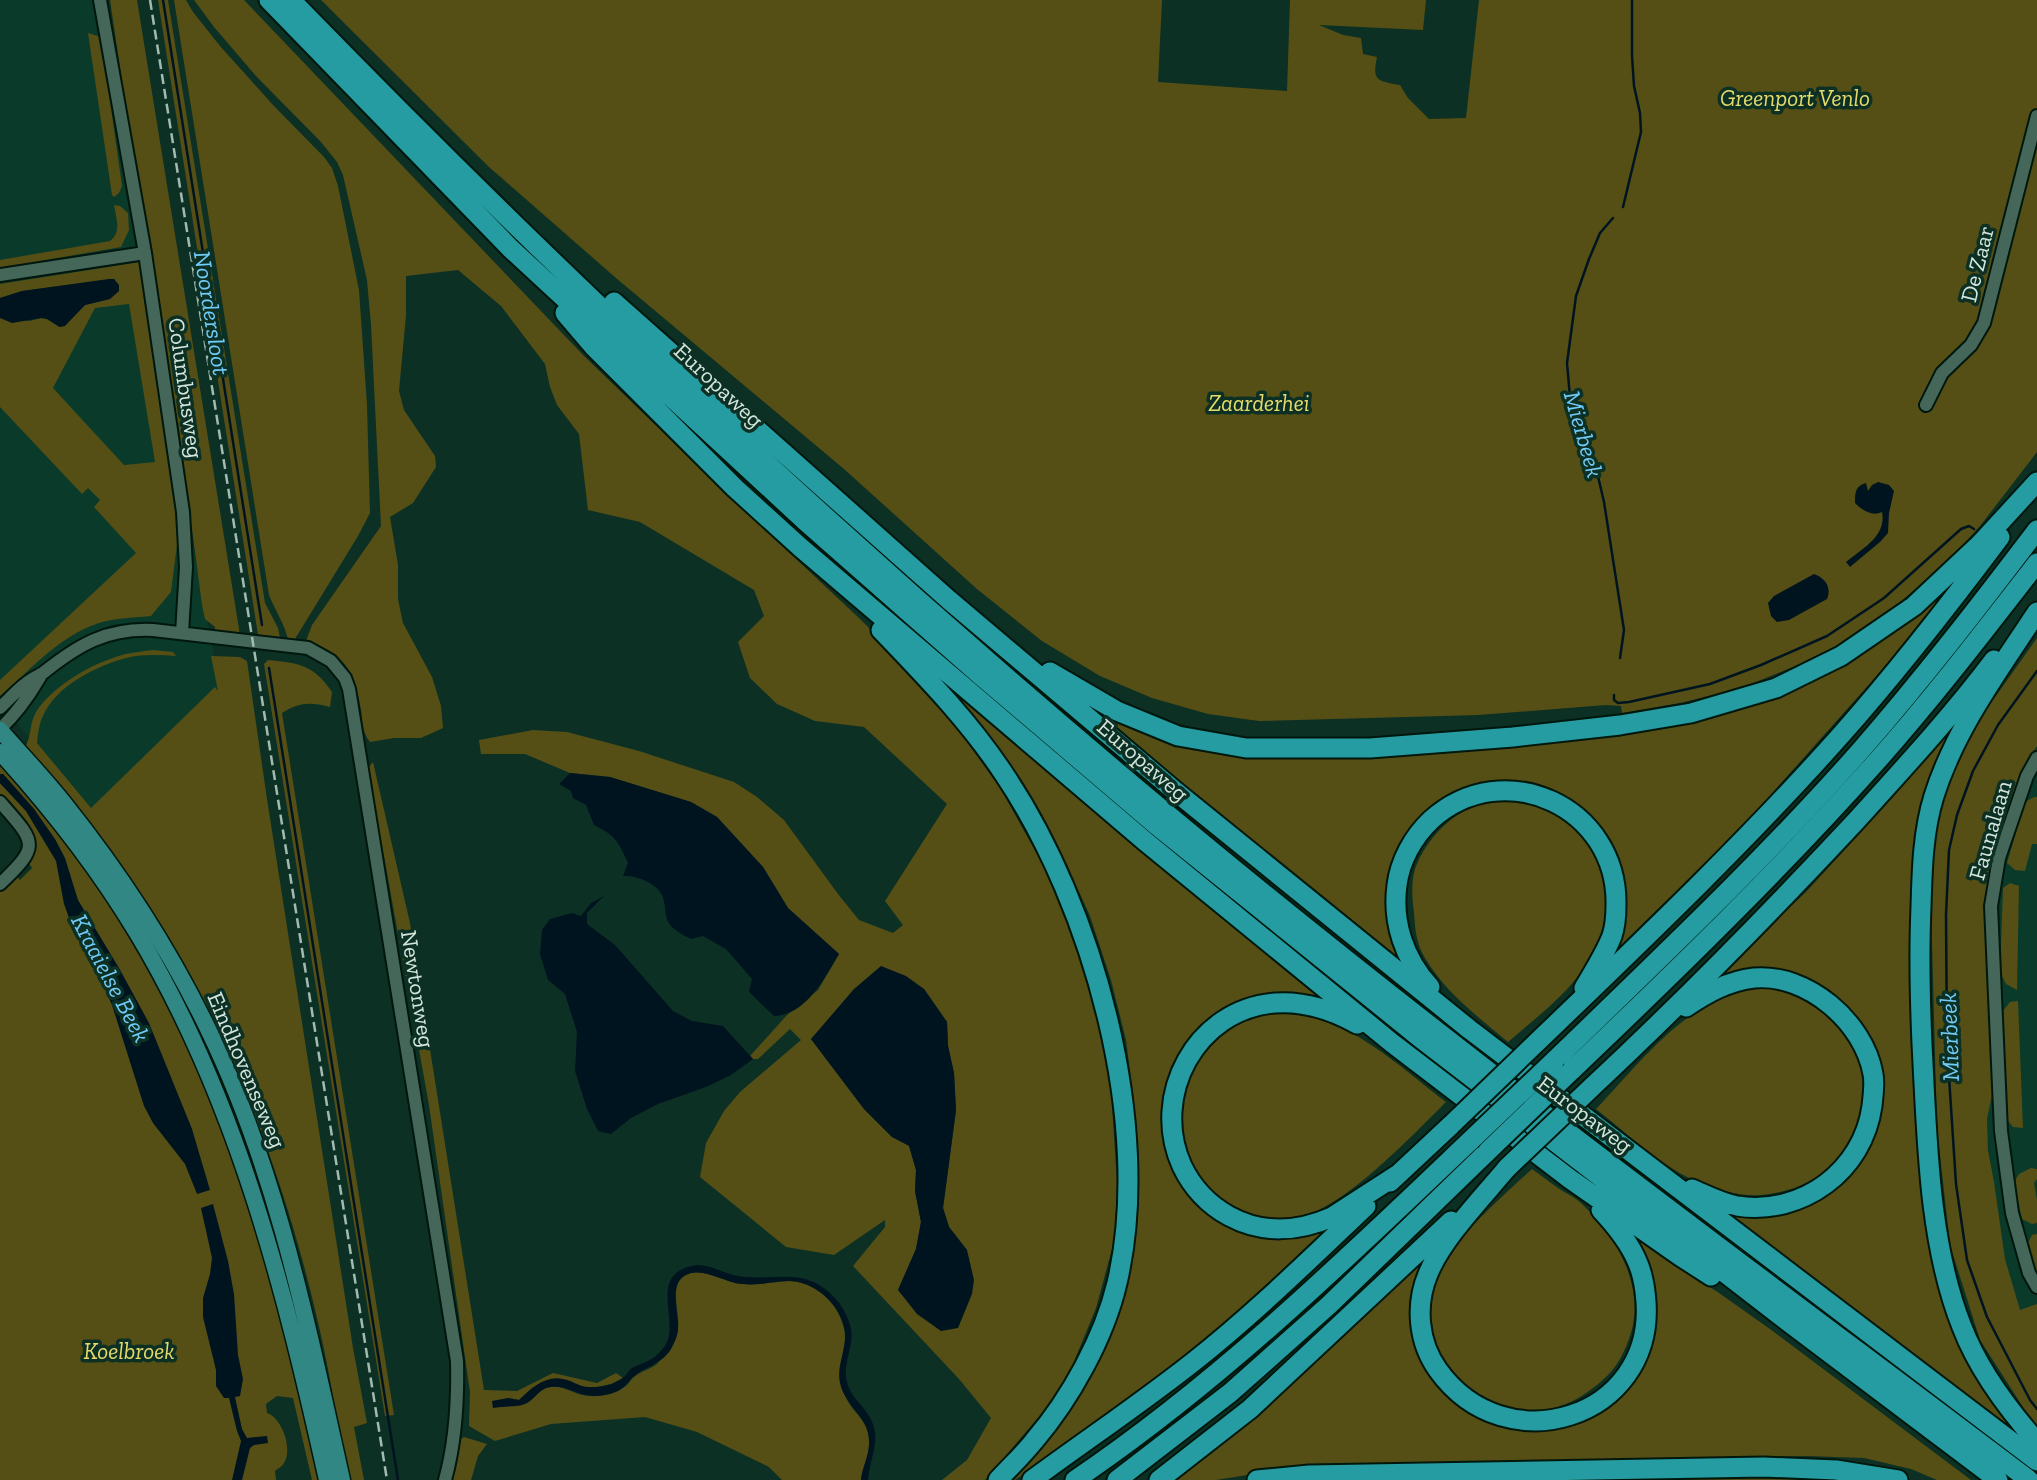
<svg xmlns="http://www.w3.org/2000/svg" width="2037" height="1480" font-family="'Zilla Slab',serif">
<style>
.built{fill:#0a3a2a}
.green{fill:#554f15;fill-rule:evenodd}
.water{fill:#001420}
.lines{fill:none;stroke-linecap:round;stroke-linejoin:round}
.stream{stroke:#001420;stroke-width:2.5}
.minor-casing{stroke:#00170e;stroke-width:16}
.major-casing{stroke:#00170e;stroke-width:19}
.highway-casing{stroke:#00170e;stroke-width:23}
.minor{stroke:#446759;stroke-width:12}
.major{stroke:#318784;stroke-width:16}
.highway{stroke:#259ca1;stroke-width:19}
.rail{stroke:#a3bab1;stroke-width:2.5;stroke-dasharray:10 5;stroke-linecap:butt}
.highway-bridge-casing{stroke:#00170e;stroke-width:23;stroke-linecap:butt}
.highway-bridge{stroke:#259ca1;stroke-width:19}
.labels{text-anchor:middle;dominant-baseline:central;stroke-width:7;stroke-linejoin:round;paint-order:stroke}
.park-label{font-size:23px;font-style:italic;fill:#e6da6b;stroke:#0d3024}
.street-label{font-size:23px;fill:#d3e6de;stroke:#0d3024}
.water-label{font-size:24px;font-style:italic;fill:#70cbf7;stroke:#0d3024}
</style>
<rect width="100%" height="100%" fill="#0d3024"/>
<path class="built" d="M0 0H99L139 260 221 692 91 811 0 703Z
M2037 675V1344L2011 1320 1952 868Z"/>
<path class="green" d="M110 0H137L240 635 215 631V627L205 619 202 605 178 422 163 359Z
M158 0H168L265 603 278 628 280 638 258 635Z
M174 0H186L193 12 220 46 273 105 324 157 332 168 338 186 359 290 367 405 370 513 358 536 295 639H288C284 623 275 610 269 595Z
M194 0H244L584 356 732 499 859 618 908 667 957 728 1000 788 1051 879 1094 994 1111 1089 1117 1183 1115 1238 1096 1308 1073 1364 1054 1399 985 1480H942L967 1460 991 1418 959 1379 853 1266 885 1227V1220L834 1255 786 1247 700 1177 706 1143 724 1111 740 1092 801 1040 790 1029 758 1059H753L750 1056 787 1015 818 990 839 954 788 908 763 867 717 817 691 802 610 777 570 773 525 754H481L479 740 533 730 567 732 639 751 734 782 757 797 784 820 838 894 859 920 893 933 903 925 885 901 947 804 864 727 815 721 777 704 750 678 738 642 764 616 754 590 640 522 588 510 579 434 557 405 550 387 545 364 501 306 458 270 406 276V315L399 391 404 410 435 456 436 467 413 503 390 517 398 565V599L403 623 432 677 441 706 443 728 421 738H394L370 742C362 732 363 723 361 710 355 673 345 652 306 641L312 625 381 526 371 325 367 280 343 175 337 162 321 142 256 76 214 27ZM924 989 947 1022 948 1046 954 1073 956 1110 943 1208 949 1227 967 1250 898 1290 916 1249 921 1222 915 1191 916 1170 909 1145 892 1137 864 1109 811 1039 824 1026Z
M321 0H1162L1158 82 1287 91 1290 0H1426L1423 30 1319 25 1343 35 1361 38 1363 54 1377 57C1372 81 1377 81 1400 85L1408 98 1429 119 1466 118 1479 0H2037V452L1980 526 1949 560 1878 621 1842 643 1798 665 1741 688 1680 703 1622 713 1621 706 1606 705 1478 715 1259 721 1208 714 1152 698 1100 676 1042 641 977 589 844 469 616 278 489 167Z
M88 33 101 37 122 186 119 193 114 197 112 195Z
M114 205 120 206 128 213 129 230 121 247 0 268V260L110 241C122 232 116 218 114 205Z
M139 262 175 509 178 537 171 592 151 616C130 618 110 618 91 626 56 640 28 672 0 696V680L136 553 94 507 100 500 88 488 82 494 0 407V318L30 321 41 318 47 319 59 327 85 305 110 299 115 279 22 291 0 298V284ZM129 304 155 462 124 465 53 388 95 308Z
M1976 552 1944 594 1881 671 1741 828 1603 963 1620 899 1567 805 1451 797 1394 865 1414 972 1077 700 1173 741 1504 744 1802 684Z
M2037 638V746L2029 758 1998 846 1988 910 1993 1090 1987 1119 1988 1150 1994 1182 2005 1259 2020 1310 2037 1304V1429L1980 1340 1950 1245 1937 1128 1930 869 1946 784 1971 731Z
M153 650 173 652 176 656C159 655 143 654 126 658 96 666 56 686 43 716 39 724 38 734 37 743L91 808 215 687 218 691 211 656 240 657 247 661 267 799 353 1348 367 1423 354 1427 364 1480H347C339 1436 333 1392 324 1349 292 1198 237 1047 155 916 117 855 70 802 25 747 32 736 29 724 36 712 53 685 96 661 126 654 135 652 145 651 153 650Z
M268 660C299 663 314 665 332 692L330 707C310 702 299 702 282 713L394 1415 385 1416 264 664Z
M949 684 1330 1001C1270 983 1219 994 1183 1047 1169 1068 1161 1094 1165 1119 1166 1129 1174 1139 1179 1147 1192 1169 1205 1191 1217 1213L1325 1230 1237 1313 1155 1381 1052 1456 1015 1480H1005L1083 1377 1134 1181 1136 1131 1132 1086 1126 1040 1111 980 1090 916 1067 865 1010 764Z
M1956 721 1946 743 1916 845 1911 892 1912 951 1937 1269 2037 1452 1713 1202 1732 1209 1832 1185 1881 1074 1806 985 1706 990 1740 954 1806 892 1885 806Z
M373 762 410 923 484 1390 517 1391 553 1373 597 1383 616 1373 623 1378 611 1384 597 1387H581L569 1381 533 1387 519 1400 508 1398V1405C532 1408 534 1389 551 1387 562 1385 571 1392 582 1395 596 1398 615 1395 627 1385 630 1382 631 1379 634 1377 641 1371 651 1369 657 1364 662 1359 665 1351 669 1346 671 1341 675 1337 677 1332 683 1317 665 1282 688 1273 702 1268 729 1284 745 1284 760 1285 774 1282 788 1281 814 1281 839 1303 844 1329 848 1346 838 1361 842 1377 843 1383 844 1391 846 1397 853 1415 870 1419 869 1444 869 1456 862 1468 861 1480H782L769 1467 697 1432 645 1417 551 1424 495 1441 469 1426 470 1392 429 1105 368 768Z
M5 763 69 840 149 963 219 1111 276 1291 284 1335 318 1480H312L293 1398 277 1396 266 1404 267 1413C282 1418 293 1449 284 1463 282 1467 278 1468 275 1471L276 1480H0V891L16 875 20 880 32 868 27 860 19 816 0 796V783L26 811 50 850 57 844 34 809 3 774H0V767Z
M2034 797H2037V844H2032L2025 871 2015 870 2007 863 2025 802Z
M1509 800C1519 801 1530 802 1540 806 1611 833 1624 914 1582 971 1562 999 1533 1020 1508 1042 1477 1016 1446 993 1425 958 1416 943 1415 929 1414 912 1412 898 1411 883 1415 869 1426 838 1455 809 1487 802 1494 800 1502 800 1509 800Z
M2010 883 2019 886 2017 990 2006 984 2000 972 2003 888Z
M1756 988C1782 988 1800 993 1821 1008 1825 1011 1830 1013 1834 1017 1838 1022 1842 1029 1845 1035 1865 1064 1866 1075 1862 1109 1855 1161 1811 1190 1762 1195 1742 1197 1718 1190 1700 1183 1661 1167 1629 1135 1596 1109 1640 1063 1689 996 1756 988Z
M2018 1001 2023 1128 2013 1127 2007 1120 2004 1110 2003 1011 2010 1002Z
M1280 1013C1297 1014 1312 1016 1328 1022 1372 1039 1409 1074 1446 1102 1414 1134 1348 1203 1306 1215 1247 1232 1192 1191 1181 1133 1172 1085 1205 1035 1249 1018 1258 1014 1270 1014 1280 1013Z
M2031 1168 2037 1169V1179L2034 1183 2037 1200V1223L2032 1224 2022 1219 2014 1182 2019 1174Z
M1532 1169C1541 1175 1549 1182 1558 1188 1567 1194 1577 1198 1584 1206 1619 1240 1647 1290 1629 1339 1624 1352 1618 1365 1608 1375 1588 1394 1566 1409 1538 1410 1466 1413 1408 1345 1436 1275 1449 1243 1506 1193 1532 1169Z
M2037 1234V1277L2026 1247 2032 1235Z
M1634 1237 1719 1293 1770 1329 1971 1480H1937L1911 1469 1864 1458 1808 1456 1302 1466 1216 1480H1174C1267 1406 1350 1330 1435 1249L1417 1297 1456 1397 1569 1423 1647 1346Z
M464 1437 487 1444 478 1456 471 1480H452L461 1439Z
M1650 1475 1836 1480H1449Z"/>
<path class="water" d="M109 279H114L119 285V291L110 299 85 305 65 326 60 327 47 319 41 318 12 323 0 318V298L22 291Z
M1878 482 1889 485 1894 491 1889 513 1888 533 1880 542 1850 567 1846 562C1862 549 1887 536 1882 512 1872 517 1862 510 1855 503 1855 493 1855 486 1866 483L1868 491 1872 485Z
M1814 574C1825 578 1832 587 1827 599L1789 620 1777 622 1771 616 1768 603 1774 596Z
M570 773 610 777 691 802 717 817 763 867 788 908 839 954C824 979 806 1015 774 1016L749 992 752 979 726 949 703 936 691 939C685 936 677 932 672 927 663 918 667 906 662 895 656 883 636 875 623 876L628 863C618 841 616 836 594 825L586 805 573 798 571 791 559 784Z
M0 774H3L34 809 55 839 65 858 78 900 119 968 149 1023 192 1129 210 1190 197 1194 185 1164 153 1123 144 1106 112 1005 89 953 76 937 64 904 56 861 26 811 0 783Z
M604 896 587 913V924L615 945 673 1011 692 1021 723 1026 753 1059 731 1075 706 1087 658 1104 631 1118 611 1134 598 1131 587 1109 575 1071 577 1032 565 994 548 980 540 954 542 930 550 919 572 913 581 916 591 903Z
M881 966 906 976 924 989 947 1022 948 1046 954 1073 956 1110 943 1208 949 1227 967 1250 974 1280 972 1294 958 1328 941 1331 917 1314 898 1290 916 1249 921 1222 915 1191 916 1170 909 1146 892 1137 864 1109 811 1039 854 989Z
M213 1204 228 1261 234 1294 238 1355 243 1379 240 1396 235 1397 242 1429 247 1438 267 1436 268 1443 254 1445 250 1448 242 1480H232L241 1441 237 1431 229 1398H224L216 1386V1370L203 1317V1298L210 1274 212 1258 201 1208Z
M697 1265C712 1265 724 1274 738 1276 775 1282 804 1265 834 1297 842 1305 849 1318 851 1329 854 1347 842 1365 847 1382 850 1396 860 1402 867 1413 884 1437 870 1455 868 1480H861C862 1468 869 1456 869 1444 871 1418 845 1407 840 1383 836 1366 847 1349 845 1331 841 1305 816 1282 790 1281 774 1281 758 1286 742 1284 725 1283 703 1266 686 1275 668 1284 679 1314 678 1329 678 1335 674 1344 671 1349 662 1364 646 1366 633 1377 628 1382 625 1387 618 1391 610 1395 600 1396 592 1396 578 1395 565 1385 551 1387 539 1388 535 1400 525 1404 519 1407 502 1406 493 1408L492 1401 508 1398 519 1400C534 1386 548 1372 570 1381 579 1385 585 1388 595 1387 606 1387 617 1383 625 1376 628 1373 628 1371 632 1368 640 1364 648 1362 656 1356 661 1351 666 1346 668 1339 676 1313 649 1272 697 1265Z"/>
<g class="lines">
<path class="stream" d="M163 0 262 625
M1623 207 1641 132 1640 113 1634 86 1632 56V0
M1613 218 1600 233 1589 259 1576 296 1567 363 1570 397 1597 472 1604 502 1624 630 1620 658
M269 668 398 1480
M2037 671 1998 725 1973 771 1957 815 1949 850 1946 915 1947 1046 1956 1184 1967 1260 1987 1317 2030 1400 2037 1409
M1614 695V700L1618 703 1629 702 1710 684 1761 665 1827 636 1884 598 1961 529 1969 526 1974 529"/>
<g class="minor-casing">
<path id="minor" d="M100 0 145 253 183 512 186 567 182 633
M0 275 145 253
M1926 405 1942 373 1971 345 1984 323 2037 116
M0 708C9 699 18 689 28 682 33 678 38 676 43 673 78 645 106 628 153 630L308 648 331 661 345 678 349 689 457 1361C458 1402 456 1440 445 1480
M0 729C16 714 29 696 40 677
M2037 758 2027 776 1999 858 1991 906 2001 1131 2012 1213 2029 1273 2037 1287
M0 802C36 843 41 845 0 884"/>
</g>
<g class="major-casing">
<path id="major" d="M0 730C21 754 43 777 63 802 119 872 169 948 208 1029 277 1170 308 1328 342 1480
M0 752C51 808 98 868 137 933 238 1101 285 1291 327 1480"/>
</g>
<g class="highway-casing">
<path id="highway" d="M269 0 510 248 804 520 979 674 1155 824 1419 1037 1795 1327 1998 1480
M291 0C569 286 860 558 1166 813 1445 1046 1739 1261 2029 1480
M614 302 949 600 1175 791 1469 1029 2037 1461
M565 313 594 347 735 488 800 547 1146 842 1392 1043 1570 1179 1680 1256 1711 1276
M2037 612C1999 670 1955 729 1934 796 1923 831 1922 870 1921 907 1919 953 1920 998 1922 1044 1927 1135 1928 1242 1962 1327 1978 1369 2007 1408 2037 1442
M881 630C925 676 969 721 1004 774 1093 906 1154 1126 1117 1283 1104 1338 1070 1399 1034 1441 1023 1455 1010 1467 998 1480
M1050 672 1117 711 1178 736 1246 748H1370L1513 737 1620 725 1691 713 1776 688 1841 656 1914 606 1980 544 2037 482
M1430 987C1404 959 1392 922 1397 885 1400 861 1413 837 1431 820 1504 754 1618 807 1616 905 1616 915 1615 927 1612 936 1605 954 1594 971 1584 988
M1686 1007C1707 993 1728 981 1754 978 1807 973 1864 1022 1873 1074 1875 1084 1873 1096 1872 1106 1863 1171 1802 1216 1737 1206 1721 1203 1706 1195 1692 1189
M1357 1024C1332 1010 1304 1001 1275 1003 1196 1009 1150 1096 1182 1166 1192 1187 1209 1205 1229 1216 1262 1234 1298 1232 1332 1217L1400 1173
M1535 1044C1640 943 1745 843 1841 735 1897 672 1949 605 2000 537
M1555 1060C1659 959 1765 859 1861 750 1923 679 1980 605 2037 530
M1571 1071C1676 971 1780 870 1877 761 1933 698 1985 630 2037 563
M1592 1087C1683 1002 1770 913 1855 822 1902 770 1952 716 1994 660
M1507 1168C1482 1198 1442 1239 1428 1274 1415 1305 1418 1342 1438 1370 1506 1465 1654 1418 1646 1302 1645 1288 1643 1274 1637 1261 1629 1242 1615 1225 1601 1210
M1390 1182 1451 1125
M1032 1480C1085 1441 1140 1404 1192 1363 1253 1315 1309 1260 1366 1206
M1075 1480C1220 1382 1345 1260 1471 1140
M1117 1480 1230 1393 1329 1305 1487 1152
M1159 1480 1250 1409 1451 1221
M1257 1480 1309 1475 1764 1467 1836 1470 1898 1480"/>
</g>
<use href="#minor" class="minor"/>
<use href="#major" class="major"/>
<use href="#highway" class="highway"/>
<path class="rail" d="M150 0 387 1480"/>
<g class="highway-bridge-casing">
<path id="highway-bridge" d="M1451 1125 1535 1044
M1471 1140 1555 1060
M1487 1152 1571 1071
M1507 1168 1592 1087"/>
</g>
<use href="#highway-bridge" class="highway-bridge"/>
</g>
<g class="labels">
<g class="park-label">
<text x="1795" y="98">Greenport Venlo</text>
<text x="1259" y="403">Zaarderhei</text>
<text x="129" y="1351">Koelbroek</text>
</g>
<g class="street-label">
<text transform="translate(1977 264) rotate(-76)">De Zaar</text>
<text transform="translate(719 385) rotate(43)">Europaweg</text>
<text transform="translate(186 388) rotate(82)">Columbusweg</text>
<text transform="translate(1143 760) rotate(41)">Europaweg</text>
<text transform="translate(1990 830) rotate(-74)">Faunalaan</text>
<text transform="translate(418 989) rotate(81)">Newtonweg</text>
<text transform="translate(247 1070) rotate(67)">Eindhovenseweg</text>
<text transform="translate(1585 1114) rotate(37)">Europaweg</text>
</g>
<g class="water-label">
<text transform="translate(212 313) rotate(81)">Noordersloot</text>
<text transform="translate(1584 434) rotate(74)">Mierbeek</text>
<text transform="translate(111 978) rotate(62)">Kraaielse Beek</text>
<text transform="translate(1949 1037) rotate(-92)">Mierbeek</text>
</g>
</g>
</svg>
